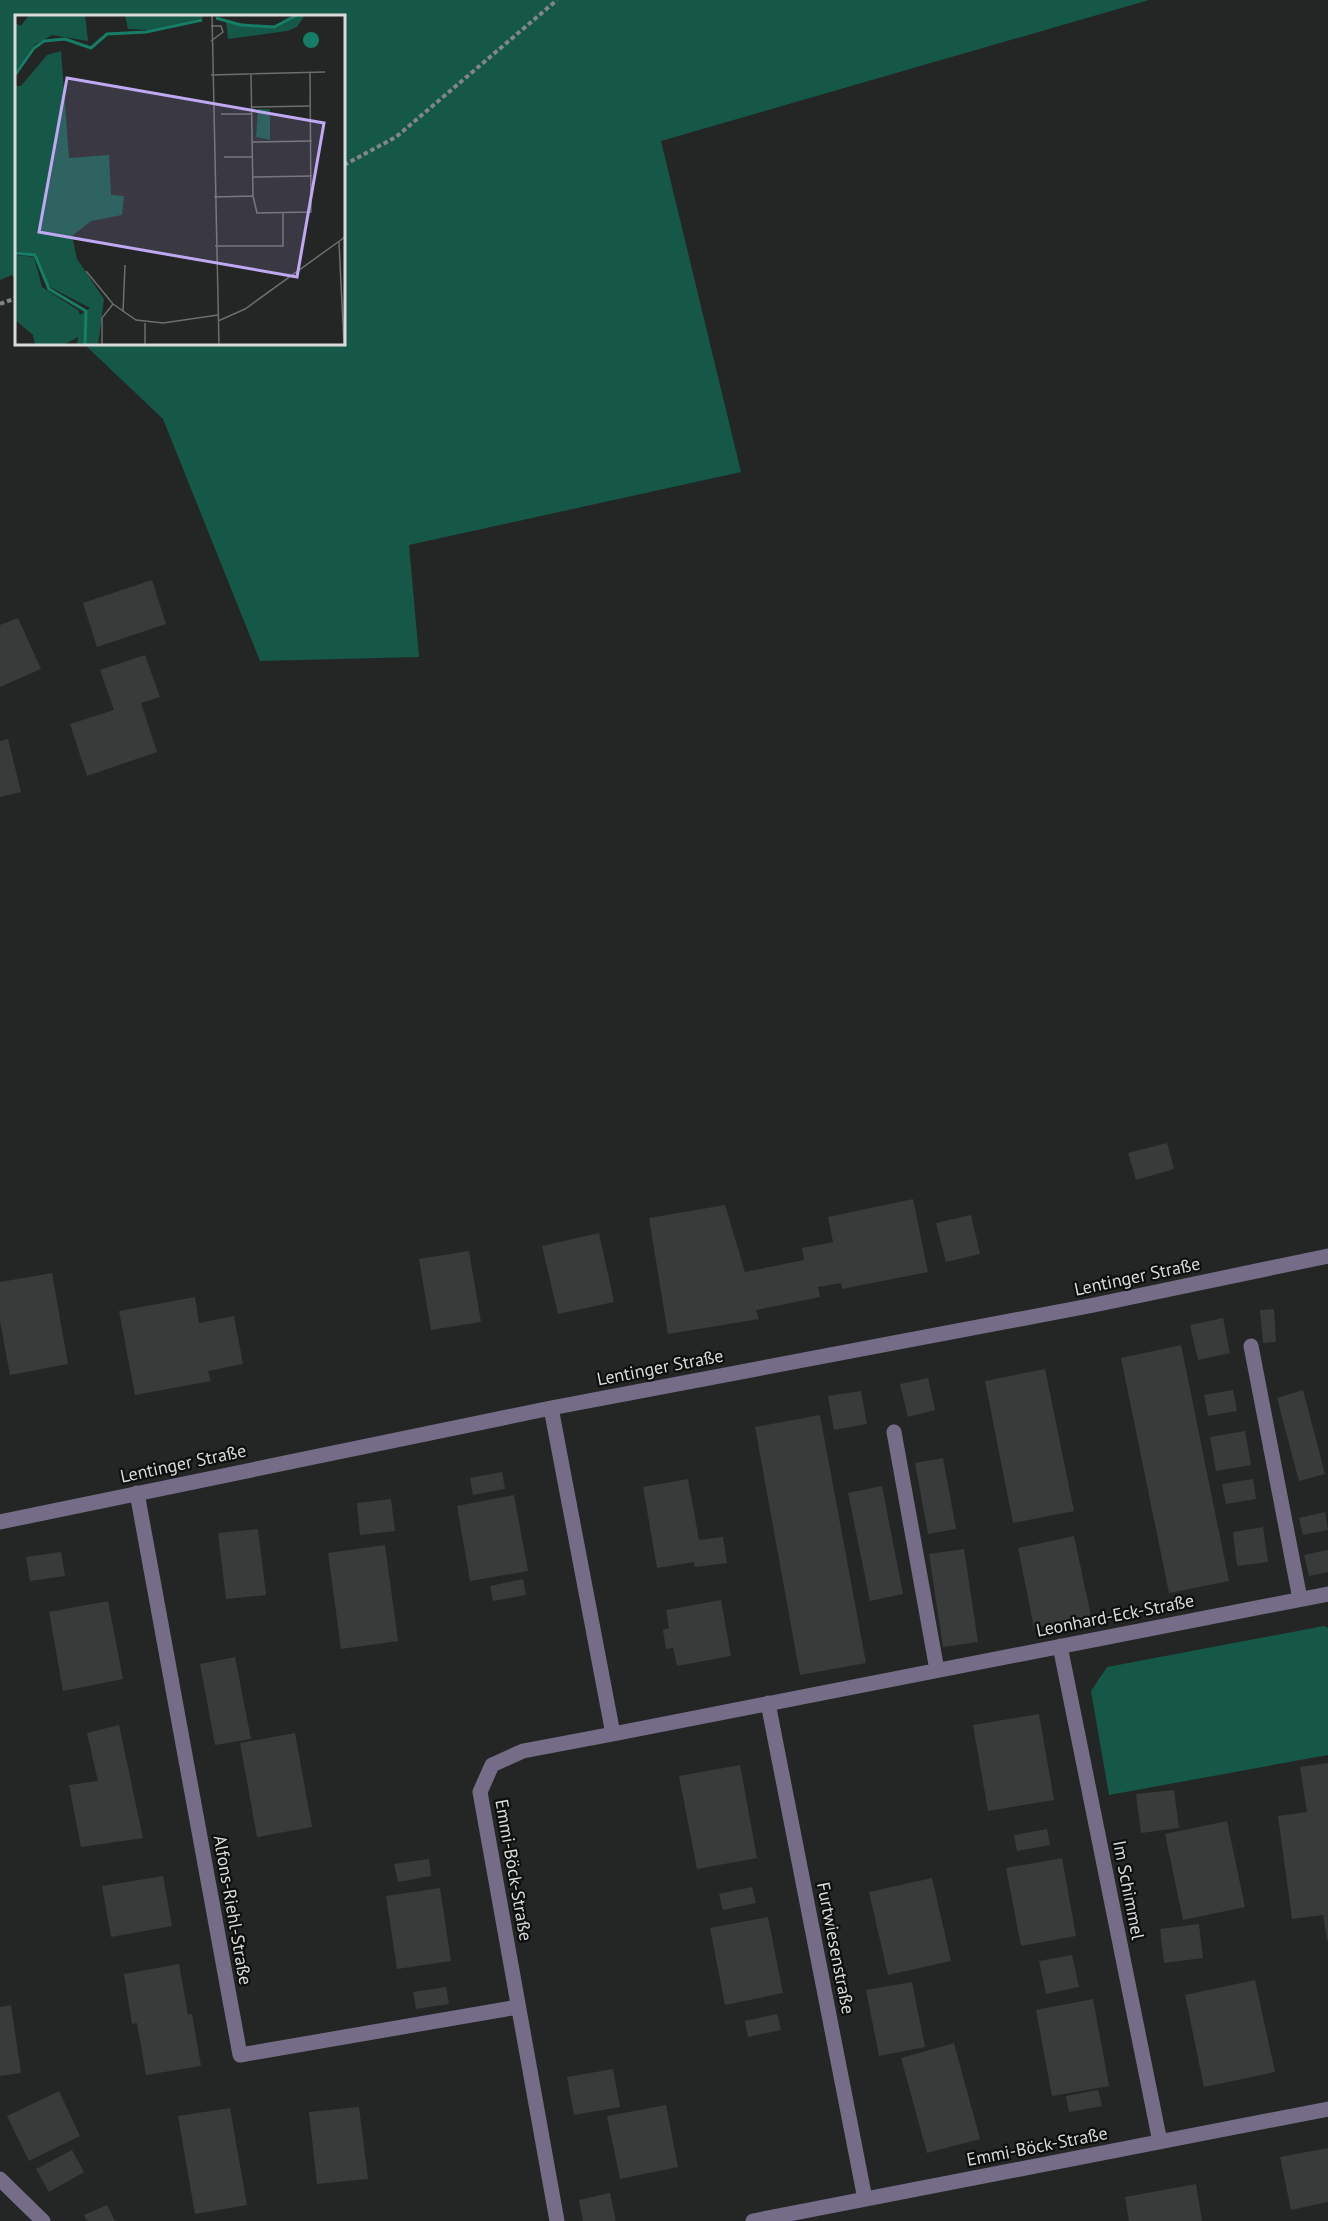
<svg xmlns="http://www.w3.org/2000/svg" width="1328" height="2221" font-family="'PT Sans',sans-serif">
<style>
.green{fill:#155848}
.building{fill:#383b3a}
.lines{fill:none;stroke-linecap:round;stroke-linejoin:round}
.path{stroke:#838685;stroke-width:4;stroke-dasharray:4.5 3;stroke-linecap:butt}
.minor{stroke:#756d88;stroke-width:15}
.labels{text-anchor:middle;dominant-baseline:central;stroke-width:4.5;stroke-linejoin:round;paint-order:stroke}
.street-label{font-size:18px;fill:#d9dbda;stroke:#0d0e0e}
.inset-river{fill:none;stroke:#167d67;stroke-width:3}
.inset-road{fill:none;stroke:#6c6e6d;stroke-width:1.5}
.view{fill:#c0a8f3;fill-opacity:0.15;stroke:#c0a8f3;stroke-width:3}
.inset-edge{fill:none;stroke:#d9dbda;stroke-width:3}
</style>
<rect width="100%" height="100%" fill="#232625"/>
<path class="green" d="M0 0H1149L661 141 741 472 409 545 419 657 260 661 163 419 84 344H344V16H16V280L12 275 0 280Z
M1324 1626 1328 1628V1755L1109 1795 1091 1691 1107 1667Z"/>
<path class="building" d="M152 580 166 624 97 647 83 603Z
M18 618 41 669 0 687V625Z
M145 655 160 697 141 703 157 752 87 776 70 724 114 710 100 670Z
M8 739 21 792 0 797V741Z
M1167 1143 1174 1169 1136 1180 1128 1153Z
M913 1199 928 1272 842 1289 841 1283 818 1287 820 1297 756 1310 759 1319 668 1334 649 1218 725 1205 745 1272 804 1260 802 1248 833 1242 828 1217Z
M971 1215 980 1254 946 1262 936 1223Z
M599 1233 614 1302 558 1314 542 1246Z
M469 1251 481 1322 431 1330 419 1259Z
M52 1273 68 1364 10 1375 0 1321V1282Z
M195 1297 199 1323 234 1316 243 1364 208 1371 211 1381 135 1395 119 1311Z
M1274 1309 1276 1342 1263 1343 1260 1310Z
M1223 1318 1230 1353 1198 1360 1190 1325Z
M1181 1345 1229 1581 1169 1593 1121 1358Z
M1045 1369 1074 1511 1013 1523 985 1381Z
M928 1378 935 1410 908 1417 900 1384Z
M1233 1390 1237 1411 1208 1416 1204 1395Z
M1303 1390 1325 1474 1299 1481 1277 1398Z
M861 1391 867 1424 834 1430 828 1396Z
M820 1415 866 1663 800 1675 755 1427Z
M1245 1431 1251 1465 1216 1471 1210 1437Z
M943 1458 956 1529 928 1534 915 1463Z
M502 1472 505 1489 473 1495 470 1478Z
M688 1479 699 1540 723 1537 727 1563 695 1567 694 1562 657 1568 643 1487Z
M1253 1479 1256 1499 1226 1504 1222 1484Z
M882 1486 903 1594 870 1601 848 1493Z
M514 1495 528 1571 470 1581 457 1506Z
M391 1499 395 1531 360 1535 357 1503Z
M1325 1512 1328 1530 1303 1535 1299 1518Z
M1263 1527 1268 1562 1237 1566 1233 1532Z
M258 1529 266 1595 226 1599 218 1533Z
M1074 1536 1091 1616 1034 1628 1018 1548Z
M385 1545 398 1641 341 1649 328 1553Z
M964 1549 978 1642 943 1647 929 1554Z
M1328 1550V1572L1309 1576 1304 1555Z
M61 1552 65 1576 30 1581 26 1557Z
M523 1579 526 1595 493 1601 490 1586Z
M721 1600 731 1656 677 1666 673 1648 666 1649 663 1630 669 1628 666 1610Z
M108 1601 123 1679 63 1691 49 1612Z
M235 1657 251 1739 215 1745 200 1664Z
M1039 1714 1054 1800 988 1811 973 1725Z
M119 1725 143 1838 81 1847 69 1785 98 1781 87 1733Z
M295 1733 312 1827 257 1837 240 1743Z
M1328 1763V1940H1327L1323 1915 1292 1919 1278 1816 1307 1812 1300 1767Z
M740 1765 757 1858 697 1869 679 1776Z
M1174 1790 1179 1828 1141 1833 1136 1794Z
M1227 1821 1245 1907 1183 1920 1165 1834Z
M1047 1829 1050 1845 1017 1851 1014 1835Z
M1062 1858 1076 1936 1021 1946 1006 1868Z
M429 1859 431 1876 398 1882 394 1864Z
M163 1876 172 1926 111 1937 102 1886Z
M932 1878 951 1961 888 1975 869 1892Z
M752 1887 756 1903 723 1910 719 1894Z
M440 1888 451 1961 397 1969 386 1896Z
M768 1917 783 1993 725 2005 710 1928Z
M1199 1924 1203 1958 1164 1963 1160 1929Z
M1072 1955 1079 1987 1046 1994 1039 1961Z
M179 1964 188 2015 192 2014 201 2066 146 2075 137 2023 132 2024 124 1974Z
M1255 1980 1275 2072 1204 2087 1185 1995Z
M912 1982 925 2047 879 2056 866 1990Z
M446 1987 449 2004 416 2009 413 1992Z
M1093 1999 1109 2086 1052 2096 1036 2010Z
M11 2005 21 2073 0 2076V2007Z
M777 2014 781 2030 748 2037 745 2021Z
M954 2043 980 2139 927 2153 901 2058Z
M613 2069 620 2107 574 2115 567 2077Z
M1098 2090 1102 2106 1069 2112 1066 2096Z
M59 2091 80 2136 29 2161 7 2116Z
M666 2105 678 2167 620 2179 607 2116Z
M359 2107 368 2179 317 2184 309 2112Z
M230 2108 247 2205 195 2214 178 2116Z
M1328 2148V2202L1291 2210 1280 2157Z
M72 2150 84 2172 49 2192 36 2169Z
M1196 2184 1202 2221H1129L1125 2197Z
M610 2193 616 2221H583L579 2200Z
M107 2205 115 2221H87L84 2215Z"/>
<g class="lines">
<path class="path" d="M344 165 396 137 557 0
M0 304 16 298"/>
<path class="minor" d="M1251 1346 1300 1599
M551 1408 613 1734 523 1751 492 1765 480 1792 557 2221
M894 1432 937 1670
M137 1493 240 2055 518 2007
M0 1522 551 1408 1094 1305 1328 1256
M1060 1646 1160 2142
M768 1703 865 2199
M613 1734 1328 1594
M0 2179 43 2221
M753 2221 1328 2109"/>
</g>
<g class="labels">
<g class="street-label">
<text transform="translate(1137 1276) rotate(-12)">Lentinger Straße</text>
<text transform="translate(660 1367) rotate(-11)">Lentinger Straße</text>
<text transform="translate(183 1463) rotate(-12)">Lentinger Straße</text>
<text transform="translate(1115 1615) rotate(-11)">Leonhard-Eck-Straße</text>
<text transform="translate(514 1870) rotate(80)">Emmi-Böck-Straße</text>
<text transform="translate(1129 1890) rotate(79)">Im Schimmel</text>
<text transform="translate(233 1910) rotate(80)">Alfons-Riehl-Straße</text>
<text transform="translate(836 1948) rotate(79)">Furtwiesenstraße</text>
<text transform="translate(1037 2146) rotate(-11)">Emmi-Böck-Straße</text>
</g>
</g>
<g transform="translate(15 15)">
<rect width="330" height="330" fill="#232625"/>
<path d="M14 0H70L73 26 37 20 19 30 0 58V8L6 11ZM110 0H188V3L133 15 113 14ZM283 0H290L282 12 272 16 213 24 211 6 259 13ZM46 36 54 143 94 140 96 180 109 181 107 200 76 206 57 221 62 244 89 284 83 330H62L63 322 48 330H20L18 320 0 305V240L19 242 27 272 63 295 65 300 75 293 33 271 21 239 0 236V71H6L32 40ZM243 94H255V125L241 122Z" fill="#155848"/>
<path d="M288 25a8 8 0 1 1 16 0a8 8 0 1 1-16 0Z" fill="#167d67"/>
<path class="inset-river" d="M201 3 226 10 259 12 282 0M0 60 19 33 29 26 50 24 76 33 92 19 131 17 187 5M0 238 20 240 34 274 71 296 70 330"/>
<path class="inset-road" d="M197 0 204 330M196 26 208 17 206 11H196M236 59 238 181M196 60 310 57M237 92 296 91M206 99H237M237 127 297 126M209 142H237M238 162 297 161M199 182 238 181 242 198 296 197 295 57M324 227 329 330M200 231H268V198M71 256 98 289 121 305 148 308 203 300M108 297 110 250M203 306 230 294 330 222M87 330V303L98 289M130 330V308"/>
<path class="view" d="M52 63 309 108 282 262 24 217Z"/>
<rect width="330" height="330" class="inset-edge"/>
</g>
</svg>
